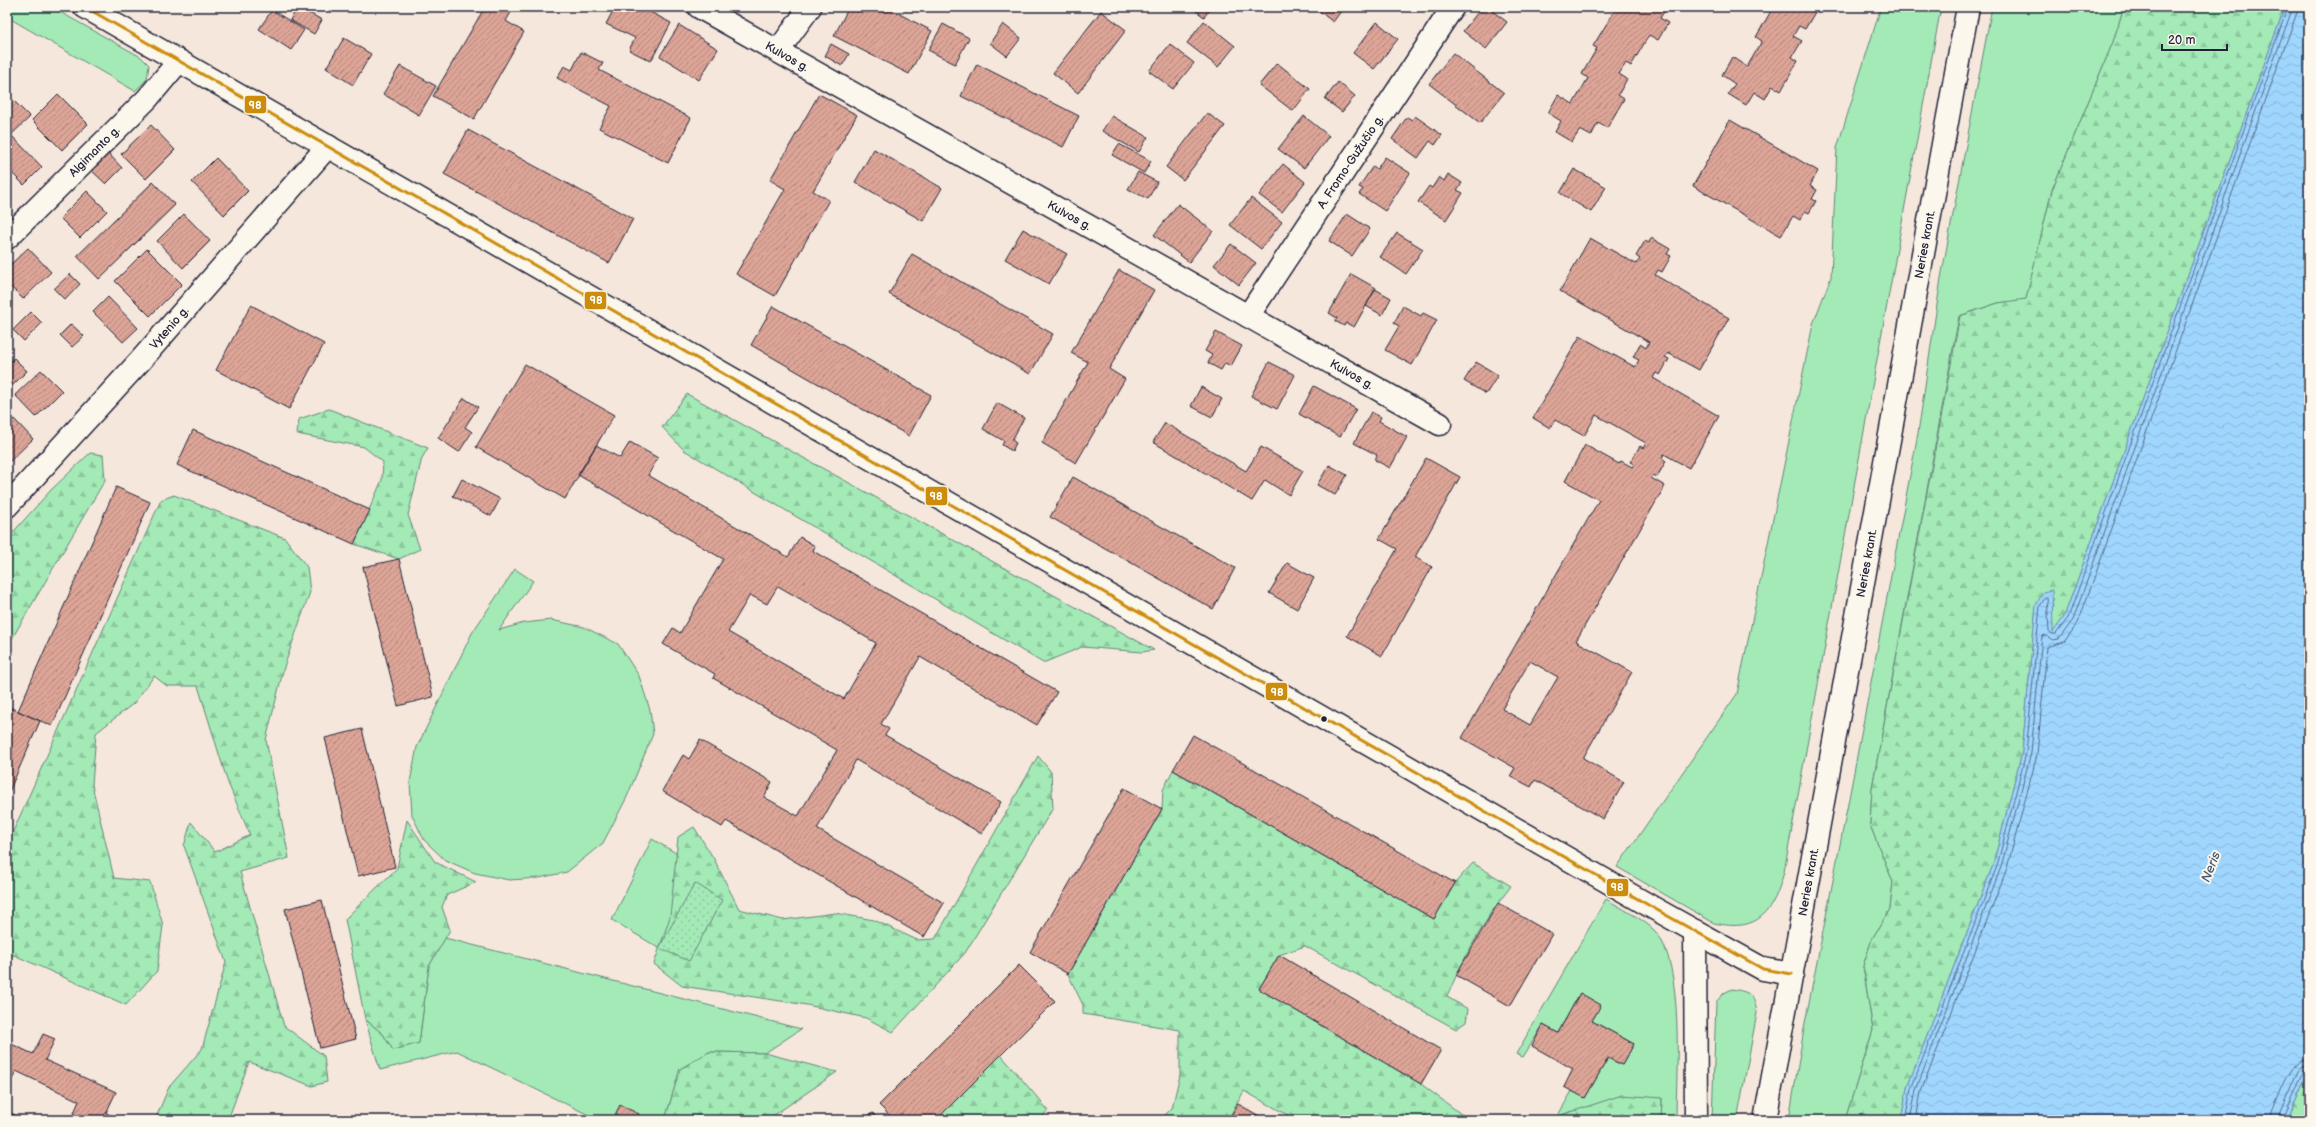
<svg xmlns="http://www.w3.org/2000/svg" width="2316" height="1127" font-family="'Balsamiq Sans',sans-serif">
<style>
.grass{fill:#a3eab6;stroke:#628678}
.forest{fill:url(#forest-firs);stroke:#628678}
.park{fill:url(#park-dots);stroke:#628678}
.water{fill:url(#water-waves);stroke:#6d8eb0}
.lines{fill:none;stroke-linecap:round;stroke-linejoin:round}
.shore{stroke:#546a89;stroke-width:1}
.building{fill:url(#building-hatch);stroke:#22223b;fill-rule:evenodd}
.street-casing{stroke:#22223b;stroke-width:25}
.primary-casing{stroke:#22223b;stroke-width:25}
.street{stroke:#fbf7ec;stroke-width:22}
.primary{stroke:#fbf7ec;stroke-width:22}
.bus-1-casing{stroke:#fbf7ec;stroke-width:6}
.bus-1{stroke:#cc8c0c;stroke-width:3}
.bus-dot{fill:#22223b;stroke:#fbf7ec;stroke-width:1.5}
.labels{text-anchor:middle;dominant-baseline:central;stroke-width:4;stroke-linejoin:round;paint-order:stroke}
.street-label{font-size:12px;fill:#22223b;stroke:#fbf7ec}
.water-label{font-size:13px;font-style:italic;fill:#485876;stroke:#fbf7ec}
.line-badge{stroke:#fbf7ec;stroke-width:1.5}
.badge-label{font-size:11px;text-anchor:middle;font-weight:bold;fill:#fff}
</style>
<defs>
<pattern id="forest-firs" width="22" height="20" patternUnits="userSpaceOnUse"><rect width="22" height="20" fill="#a3eab6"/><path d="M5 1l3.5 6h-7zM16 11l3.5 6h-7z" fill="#8cc89d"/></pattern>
<pattern id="park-dots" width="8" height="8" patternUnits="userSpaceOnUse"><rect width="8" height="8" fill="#a3eab6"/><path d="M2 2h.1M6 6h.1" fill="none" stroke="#8cc89d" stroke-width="1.8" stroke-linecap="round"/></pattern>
<pattern id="water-waves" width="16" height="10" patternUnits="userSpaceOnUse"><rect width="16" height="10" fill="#9fd6fe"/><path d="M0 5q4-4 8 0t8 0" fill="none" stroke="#89b7db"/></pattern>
<pattern id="building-hatch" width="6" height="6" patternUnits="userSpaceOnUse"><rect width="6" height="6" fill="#dda597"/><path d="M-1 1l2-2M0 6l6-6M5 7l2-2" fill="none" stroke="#b3867c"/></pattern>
</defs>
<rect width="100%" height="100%" fill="#f5e7db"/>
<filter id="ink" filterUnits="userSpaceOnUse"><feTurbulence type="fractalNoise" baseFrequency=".025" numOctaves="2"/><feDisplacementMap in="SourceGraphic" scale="8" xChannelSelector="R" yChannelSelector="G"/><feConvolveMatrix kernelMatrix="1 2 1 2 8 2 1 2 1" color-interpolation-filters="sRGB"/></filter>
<g filter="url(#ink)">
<path class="grass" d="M7 7H51L141 57 149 65 147 79 135 91 7 17Z
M1881 7H1941L1784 872C1773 912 1759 933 1714 923L1617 867 1737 694 1813 324 1831 277 1837 148Z
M1992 7H2124L2113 42 2052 190 2026 300 1998 303 1959 316 1872 788 1870 825 1893 882 1890 909 1872 939 1863 966 1873 1030 1845 1120H1789L1805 1023 1847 809 1918 433 1941 278Z
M515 569 533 581 499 630 524 623 551 620 584 627 618 644 639 676 650 710 653 734 627 797 603 843 567 872 539 878 509 880 475 873 445 860 424 840 412 815 410 782 417 747 472 633Z
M652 839 703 869 659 948 612 920Z
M1606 899C1619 907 1645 920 1655 931 1685 963 1676 1076 1676 1120H1661L1662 1098 1569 1112 1557 1117 1572 1091 1585 1098 1608 1058 1622 1065 1634 1044 1592 1021 1580 993 1558 1033 1543 1025 1523 1057 1516 1054Z
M445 938 801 1029 765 1053 709 1052 680 1069 665 1120H599L457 1051 380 1070 365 1019 383 1034 393 1050 419 1043 429 966Z
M1732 989C1750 992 1754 994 1757 1013L1737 1120H1712L1716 1002 1724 993Z"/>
<path class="forest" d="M2124 7H2285L2064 617 2053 633 2036 605 2022 752 1993 865 1907 1088 1901 1120H1845L1873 1030 1863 966 1872 939 1890 909 1893 882 1870 825 1872 788 1960 316 1998 303 2026 299 2052 190 2113 42Z
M687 394 1154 650 1142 652 1082 647 1043 663 684 450 662 427Z
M329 409 428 448 422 458 408 515 420 549 399 559 354 544 382 480 383 462 364 447 297 434 299 419Z
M90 453 103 455 105 480 7 647V539L51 490Z
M174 495 285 538 307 567 310 592 284 667 266 740 289 858 240 872 284 1026 324 1056 327 1082 312 1086 249 1062 228 1120H155L169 1087 202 1049 226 962 184 846 191 822 215 852 250 835 228 783 198 686H167L154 676 134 703 96 733 92 785 114 878 150 882 163 925 157 971 126 1005 14 955 7 958V845L161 500Z
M1038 756 1051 772 1053 808 965 953 893 1032 866 1018 807 1005 682 986 654 964 670 917 678 837 694 827 714 859 739 909 783 920 835 913 874 920 917 940 935 939Z
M1173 770 1434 919 1455 883 1473 863 1511 886C1485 919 1463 958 1447 997L1468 1009 1466 1022 1456 1029 1305 946 1279 955 1259 989 1421 1084 1469 1120H1297L1244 1091 1228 1120H1160L1172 1108 1180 1075V1030L1083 1014V1005L1068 974 1162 809 1163 790Z
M407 820 435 862 476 882 447 895 442 907 450 930 429 966 419 1043 393 1050 383 1034 365 1019 345 919 397 868Z
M709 1052 765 1053 837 1072 767 1120H665L680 1069Z
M1001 1055 1048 1110 1040 1120H936Z
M2309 1070V1120H2286Z
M1622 1095 1662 1098 1661 1120H1541H1547Z"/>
<path class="park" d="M695 883 722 900 689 961 659 948Z"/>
<path class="water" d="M2285 7H2309V1070L2286 1120H1901L1907 1088 1993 865 2022 752 2036 605 2043 592 2052 590 2053 632 2064 617Z"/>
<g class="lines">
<path class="shore" d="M1905 1120 1911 1089 1997 866 2026 753 2040 606 2045 598 2047 597 2049 631 2052 634H2056L2068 618 2288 7
M1910 1120 1916 1090 2001 867 2031 753 2042 636 2045 635 2053 640 2059 639 2073 620 2293 7
M1916 1120 1921 1092 2007 868 2037 755 2047 647 2064 642 2078 623 2299 7
M2271 1120 2272 1113C2279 1097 2290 1058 2309 1058
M2277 1120 2299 1069 2303 1065 2309 1064
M2282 1120 2304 1070 2309 1069"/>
</g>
<path class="building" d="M298 7 322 20 314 34 290 20Z
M472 7H514L506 21 524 32 474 119 433 96 482 12Z
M615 7H641L671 23 651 61 629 50 635 38 606 24Z
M849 7H886L932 31 909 74 834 36Z
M1191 7H1212L1204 17Z
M1314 7H1344L1333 22Z
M1482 7H1487L1507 22 1486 49 1463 31Z
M1617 7H1667L1660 18 1668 23 1658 40 1649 35 1631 66 1626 63 1619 74 1627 79 1618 95 1624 99 1607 128 1598 123 1591 136 1580 130 1572 142 1555 132 1561 121 1548 113 1558 95 1573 104 1588 78 1582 74 1597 48 1593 46Z
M1768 7H1818L1805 29 1799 26 1793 36 1802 41 1792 57 1798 61 1781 91 1772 86 1765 99 1754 92 1746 105 1728 94 1735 84 1722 75 1732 57 1747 67 1762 41 1756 37 1771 11 1767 9Z
M272 10 304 30 291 50 259 29Z
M1101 11 1126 30 1078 93 1053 73Z
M1204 21 1235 46 1218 67 1187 43Z
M1377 22 1398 39 1374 69 1353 53Z
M943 24 969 38 955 64 928 50Z
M1003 24 1021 38 1007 56 990 43Z
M679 25 718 49 699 80 660 56Z
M344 38 371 54 353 85 326 68Z
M831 44 849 54 842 66 825 56Z
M1170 44 1194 63 1173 89 1149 71Z
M581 52 603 63 599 70 691 118 668 163 599 128 611 106 557 78 564 66 572 70Z
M1453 53 1504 93 1480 123 1429 84Z
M1277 63 1310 89 1293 111 1259 85Z
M977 64 1079 116 1063 147 961 96Z
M400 66 436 86 419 115 383 94Z
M1338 82 1355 96 1342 112 1325 99Z
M58 94 88 124 62 150 32 120Z
M819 94 857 115 813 191 829 200 775 296 736 274 785 189 770 180Z
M8 95 30 117 11 135 7 131Z
M1207 113 1225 126 1183 180 1166 167Z
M1112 116 1148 137 1139 152 1102 131Z
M1304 116 1329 136 1304 168 1278 149Z
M1415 116 1442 135 1435 145 1430 141 1418 158 1392 139 1407 117 1412 120Z
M1730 120 1818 171 1810 186 1817 190 1812 199 1816 201 1809 213 1805 211 1800 220 1793 216 1781 236 1693 186Z
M151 125 175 150 146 179 121 154Z
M468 130 633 219 609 263 444 174Z
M11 135 42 167 24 185 7 168V139Z
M1119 144 1151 161 1144 173 1112 155Z
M874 149 942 188 923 221 855 182Z
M107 152 122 168 106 184 90 169Z
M1385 157 1410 173 1385 211 1359 194 1363 189 1359 187 1373 166 1377 169Z
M216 158 248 191 224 215 192 182Z
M1283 164 1305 182 1282 212 1259 195Z
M1574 169 1606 187 1591 212 1560 193Z
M1138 172 1157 182 1148 199 1128 189Z
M1448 174 1462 183 1457 190 1463 193 1446 220 1418 202 1429 186 1432 188 1439 177 1444 181Z
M153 182 175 205 99 279 77 256Z
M87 191 107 211 80 238 60 218Z
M1251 198 1282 222 1261 249 1230 225Z
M1178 204 1213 231 1189 262 1154 235Z
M184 214 210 241 183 268 157 241Z
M1347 214 1370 229 1352 256 1329 241Z
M1023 229 1067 254 1049 284 1005 259Z
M1397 233 1423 249 1406 274 1380 257Z
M1590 238 1636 264 1640 259 1636 256 1645 241 1649 243 1651 238 1670 249 1667 254 1671 256 1662 272 1658 270 1655 275 1729 318 1699 370 1668 353 1665 357 1669 359 1660 375 1656 373 1653 378 1719 416 1689 468 1664 454 1662 458 1666 461 1657 477 1653 475 1651 478 1665 486 1576 641 1632 672 1583 758 1624 782 1603 819 1535 780 1531 787 1510 776 1515 768 1462 738 1599 500 1565 481 1585 445 1619 464 1621 461 1632 467 1634 464 1630 462 1640 446 1643 448 1646 443 1596 415 1584 436 1555 420 1550 428 1533 418 1580 336 1635 367 1639 360 1633 357 1640 344 1646 348 1649 342 1560 291ZM1530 661 1558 677 1530 725 1502 709Z
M1231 244 1256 263 1239 285 1214 265Z
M28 248 51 272 23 299 7 283V268Z
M147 249 182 284 150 316 115 281Z
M912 254 1053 334 1030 374 889 294Z
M1119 270 1154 290 1109 369 1125 379 1076 463 1042 443 1088 362 1071 353Z
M70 274 80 284 65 300 54 289Z
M1351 274 1376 288 1354 327 1346 323 1344 326 1335 321 1337 318 1329 313Z
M1375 289 1391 298 1382 315 1366 306Z
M108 297 138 328 123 342 93 312Z
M251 305 324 344 289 409 216 370Z
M773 306 931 395 909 436 751 345Z
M1403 306 1421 316 1423 313 1437 320 1412 365 1385 350 1399 326 1394 323Z
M31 312 42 323 24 341 13 330Z
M71 324 84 336 72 347 60 335Z
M1216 332 1242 346 1231 366 1225 363 1221 370 1208 363 1212 355 1205 351Z
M14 358 27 371 7 391V365Z
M1269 362 1295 375 1277 409 1251 396Z
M1476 362 1498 375 1486 394 1464 381Z
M525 364 614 415 565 499 476 447Z
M41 370 62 391 36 417 15 395Z
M1314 386 1356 409 1340 437 1299 414Z
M1201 387 1222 399 1212 417 1191 406Z
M464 398 478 407 465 427 472 432 459 452 438 438Z
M997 403 1024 418 1012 440 1016 443 1012 451 1002 445 1004 441 983 429Z
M1371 412 1381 417 1379 421 1407 437 1390 468 1375 460 1377 455 1354 443Z
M14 419 33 439 7 464V426Z
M1165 423 1246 471 1261 447 1303 471 1289 495 1265 480 1252 501 1153 442Z
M193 430 370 510 354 544 177 465Z
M630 442 658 458 648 475 788 557 800 537 815 546 813 551 1057 692 1037 725 920 657 881 724 889 729 885 735 1001 802 982 834 856 760 817 829 944 903 924 937 726 821 722 827 662 791 683 755 689 759 700 740 772 782 764 797 798 816 837 750 713 678 715 674 663 644 673 628 680 633 723 559 578 475 596 445 620 458ZM778 586 876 643 844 699 728 632 750 595 767 604Z
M1426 458 1460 477 1415 557 1432 567 1382 656 1347 636 1397 549 1379 539Z
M1329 465 1347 475 1335 495 1317 485Z
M1073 477 1235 568 1213 609 1050 517Z
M462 479 500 499 491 516 453 496Z
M116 487 150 502 52 726 18 711Z
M399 559 433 697 398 706 363 567Z
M1287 563 1314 578 1297 609 1269 593Z
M7 706 40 721 7 796Z
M362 729 395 867 358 876 325 738Z
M1193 735 1455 883 1434 919 1173 770Z
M1124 788 1162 809 1068 974 1030 952Z
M322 900 356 1039 320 1048 285 909Z
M1498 903 1552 934 1510 1006 1456 975Z
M1279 955 1441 1050 1421 1084 1259 989Z
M1019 965 1055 1001 936 1120H894L879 1105Z
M1580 993 1601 1005 1592 1021 1634 1044 1622 1065 1608 1058 1585 1098 1564 1087 1573 1069 1532 1046 1543 1025 1558 1033Z
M43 1034 55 1039 45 1060 116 1092 106 1113 122 1120H71L79 1101 16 1071 7 1090V1042L33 1054Z
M1238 1104 1256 1114 1266 1120H1228Z
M620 1105 639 1114 637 1120H627L615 1115Z
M7 1111 17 1116 14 1120H7Z
M873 1113 877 1120H860Z"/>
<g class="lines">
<g class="street-casing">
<g id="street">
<path d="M85 7 1657 910 1763 969 1792 974"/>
<path id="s1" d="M699 7 1440 424"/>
<path d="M778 51 810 7"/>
<path id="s2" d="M7 238 147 99 179 61"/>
<path id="s3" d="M1248 316 1453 7"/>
<path id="s4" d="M7 506 140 361 328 146"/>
<path d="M1695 931 1696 1120"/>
</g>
</g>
<g class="primary-casing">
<g id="primary">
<path id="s5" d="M1765 1120 1968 7"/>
</g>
</g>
<use href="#street" class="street"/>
<use href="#primary" class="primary"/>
<g class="bus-1-casing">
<path id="bus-1" d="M85 7 1657 910 1763 969 1792 974"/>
</g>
<use href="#bus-1" class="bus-1"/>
</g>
</g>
<circle class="bus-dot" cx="1324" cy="719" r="3.5"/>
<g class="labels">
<g class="street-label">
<text stroke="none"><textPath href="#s1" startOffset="101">Kulvos g.</textPath></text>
<text stroke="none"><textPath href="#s2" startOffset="123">Algimanto g.</textPath></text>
<text stroke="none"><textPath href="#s3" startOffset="185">A. Fromo-Gužučio g.</textPath></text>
<text stroke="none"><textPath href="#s1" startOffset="425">Kulvos g.</textPath></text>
<text stroke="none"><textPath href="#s5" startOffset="890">Neries krant.</textPath></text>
<text stroke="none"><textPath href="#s4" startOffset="241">Vytenio g.</textPath></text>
<text stroke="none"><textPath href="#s1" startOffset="749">Kulvos g.</textPath></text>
<text stroke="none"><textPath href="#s5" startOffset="566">Neries krant.</textPath></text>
<text stroke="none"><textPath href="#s5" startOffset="242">Neries krant.</textPath></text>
</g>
<g class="water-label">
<text transform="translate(2211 867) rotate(-69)">Neris</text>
</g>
</g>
<g class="line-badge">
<rect x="244" y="95" width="23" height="19" rx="4" fill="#cc8c0c"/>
<rect x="584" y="291" width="23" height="19" rx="4" fill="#cc8c0c"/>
<rect x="925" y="486" width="23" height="20" rx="4" fill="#cc8c0c"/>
<rect x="1265" y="682" width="23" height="19" rx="4" fill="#cc8c0c"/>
<rect x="1606" y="878" width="23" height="19" rx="4" fill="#cc8c0c"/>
</g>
<g class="badge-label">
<text x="255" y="109">98</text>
<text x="596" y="304">98</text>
<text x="936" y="500">98</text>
<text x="1277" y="696">98</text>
<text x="1617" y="891">98</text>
</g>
<rect width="2316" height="1127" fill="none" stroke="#fbf7ec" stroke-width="24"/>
<rect x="12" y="12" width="2292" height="1103" fill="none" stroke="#22223b" stroke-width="1.5" filter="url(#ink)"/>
<path d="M2162 44v6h65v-6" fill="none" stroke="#22223b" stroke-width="2"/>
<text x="2168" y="44" font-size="12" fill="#22223b" stroke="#fbf7ec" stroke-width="3" paint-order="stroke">20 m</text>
</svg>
